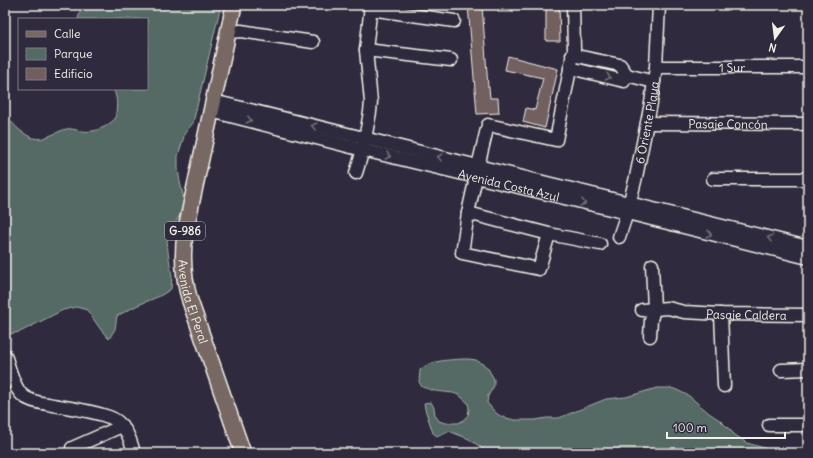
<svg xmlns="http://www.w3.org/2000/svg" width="813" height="458" font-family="Delius,sans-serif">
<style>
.green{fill:#546a65;stroke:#a4aea6}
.building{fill:#725e5f;stroke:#f4f1e8}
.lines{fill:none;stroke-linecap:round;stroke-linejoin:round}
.minor-casing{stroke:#f4f1e8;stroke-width:15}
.major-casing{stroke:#f4f1e8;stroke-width:18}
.minor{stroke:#2f2a3d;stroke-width:12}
.major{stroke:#776864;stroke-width:15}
.oneway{stroke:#747079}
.labels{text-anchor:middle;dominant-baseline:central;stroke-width:3.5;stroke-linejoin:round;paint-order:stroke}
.shield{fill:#2f2a3d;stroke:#b9b5b5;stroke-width:1}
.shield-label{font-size:11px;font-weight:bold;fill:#f4f1e8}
.street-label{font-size:12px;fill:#f4f1e8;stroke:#2f2a3d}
</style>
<rect width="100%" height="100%" fill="#2f2a3d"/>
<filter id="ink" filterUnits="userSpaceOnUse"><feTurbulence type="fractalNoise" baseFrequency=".025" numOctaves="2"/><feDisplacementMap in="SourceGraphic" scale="8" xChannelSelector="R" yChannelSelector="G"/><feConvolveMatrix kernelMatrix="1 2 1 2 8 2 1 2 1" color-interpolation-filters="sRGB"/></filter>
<g filter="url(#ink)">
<path class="green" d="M82 5H221L193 123 185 133 178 156V169L180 182 183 195 184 207 167 239 168 252 172 277 171 289 160 296 138 305 117 316 115 329 109 339 101 330 87 310 76 307 63 310 20 332 9 334 5 319V114C7 116 9 119 11 121 16 128 25 135 33 138 45 141 55 132 66 129 71 128 76 130 81 131 95 133 105 128 115 119 117 108 118 98 113 89H147V19H78Z
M463 359H469L476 360 487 367 494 379V386L488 396 487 403 496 413 502 417 515 420H535L547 418H559L606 399 626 397 657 388H671L677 390 689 396 709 413 721 421 735 435 747 443 781 453H494L492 452 486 451 469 439 449 431 437 436 433 433 425 409 424 403 431 402 434 408 435 415 439 421 445 423H458L464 420 468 415 469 409 468 403 459 395 453 393 435 391 422 387 419 382 420 370C431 360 448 360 463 359Z"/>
<path class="building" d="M468 5H482L488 87H489L490 98H498L499 113 477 114Z
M498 5H513V12H498Z
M546 5H559L560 41H546Z
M508 56 558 69 545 128 523 122 526 108 535 110 543 78 505 70Z"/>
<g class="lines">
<g class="minor-casing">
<g id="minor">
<path d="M370 9 454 21"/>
<path d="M229 32 241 31 313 42"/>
<path d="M366 50 451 60"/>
<path id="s1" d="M656 67H808"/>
<path d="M570 68 624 81 627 75 620 65 572 55"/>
<path d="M627 75 654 82"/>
<path d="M213 101 808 247"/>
<path id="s2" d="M211 111 363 150 627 213 808 258"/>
<path id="s3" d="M647 123 808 124"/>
<path d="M478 166 488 125 556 140 574 49 573 5"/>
<path d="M356 173 363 150 370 112 371 102 366 50 371 5"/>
<path d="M476 177 468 213 462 253 539 269 549 234"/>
<path d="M713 179H808"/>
<path d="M468 213 549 234 600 244"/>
<path id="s4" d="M619 237 627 213 636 177 651 103 656 67 659 5"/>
<path id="s5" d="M642 310 668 308 684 312 721 314 808 315"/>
<path d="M721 314 724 386"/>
<path d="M650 336 651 320 654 309 652 265"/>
<path d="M5 355C9 367 13 386 22 395 29 401 39 403 48 404 68 408 89 410 109 417 115 419 121 424 125 430 130 437 132 445 134 453"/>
<path d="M781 370 808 369"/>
<path d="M769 425H808"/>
<path d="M72 448 122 426"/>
</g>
</g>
<g class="major-casing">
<g id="major">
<path id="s6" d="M234 5 185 233C182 256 183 278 190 301L243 453"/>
</g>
</g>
<use href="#minor" class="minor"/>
<use href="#major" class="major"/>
</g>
<defs><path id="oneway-chevron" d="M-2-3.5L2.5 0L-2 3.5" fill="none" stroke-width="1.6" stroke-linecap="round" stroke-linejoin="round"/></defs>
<g class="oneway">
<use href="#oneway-chevron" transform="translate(608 77) rotate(14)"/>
<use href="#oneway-chevron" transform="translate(249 120) rotate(14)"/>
<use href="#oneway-chevron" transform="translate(314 126) rotate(-166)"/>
<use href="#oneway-chevron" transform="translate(388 156) rotate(14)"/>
<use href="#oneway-chevron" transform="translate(440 157) rotate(-166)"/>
<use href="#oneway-chevron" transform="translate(583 203) rotate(14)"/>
<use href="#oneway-chevron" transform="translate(709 234) rotate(14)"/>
<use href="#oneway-chevron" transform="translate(770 238) rotate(-166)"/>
</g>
</g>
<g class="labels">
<rect class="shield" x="165" y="222" width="40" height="18" rx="3"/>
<g class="shield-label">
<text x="185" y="231">G-986</text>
</g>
<g class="street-label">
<text stroke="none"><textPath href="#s1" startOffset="76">1 Sur</textPath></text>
<text stroke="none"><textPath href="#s4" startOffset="118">6 Oriente Playa</textPath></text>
<text stroke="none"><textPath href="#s3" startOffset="81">Pasaje Concón</textPath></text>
<text stroke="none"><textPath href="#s2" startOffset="307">Avenida Costa Azul</textPath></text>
<text stroke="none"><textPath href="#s6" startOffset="303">Avenida El Peral</textPath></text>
<text stroke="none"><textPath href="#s5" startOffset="105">Pasaje Caldera</textPath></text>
</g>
</g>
<rect width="813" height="458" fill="none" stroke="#2f2a3d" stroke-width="20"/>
<rect x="10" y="10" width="793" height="438" fill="none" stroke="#f4f1e8" stroke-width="1.5" filter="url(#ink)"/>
<rect x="18" y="18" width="130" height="72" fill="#2f2a3d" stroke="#7e7a81"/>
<rect x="26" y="31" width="20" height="6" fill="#776864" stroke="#7e7a81"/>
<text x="54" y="38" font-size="12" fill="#f4f1e8">Calle</text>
<rect x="26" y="48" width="20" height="12" fill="#546a65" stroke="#7e7a81"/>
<text x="54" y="58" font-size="12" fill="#f4f1e8">Parque</text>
<rect x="26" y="68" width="20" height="12" fill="#725e5f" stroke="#7e7a81"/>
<text x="54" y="78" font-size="12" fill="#f4f1e8">Edificio</text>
<g transform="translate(775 38) rotate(194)" stroke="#2f2a3d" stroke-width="3" paint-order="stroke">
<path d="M0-3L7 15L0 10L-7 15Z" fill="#f4f1e8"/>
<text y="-6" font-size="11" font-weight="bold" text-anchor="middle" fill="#f4f1e8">N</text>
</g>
<path d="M667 432v6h118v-6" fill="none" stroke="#f4f1e8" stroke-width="2"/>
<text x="673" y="432" font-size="12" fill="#f4f1e8" stroke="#2f2a3d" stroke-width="3" paint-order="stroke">100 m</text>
</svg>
